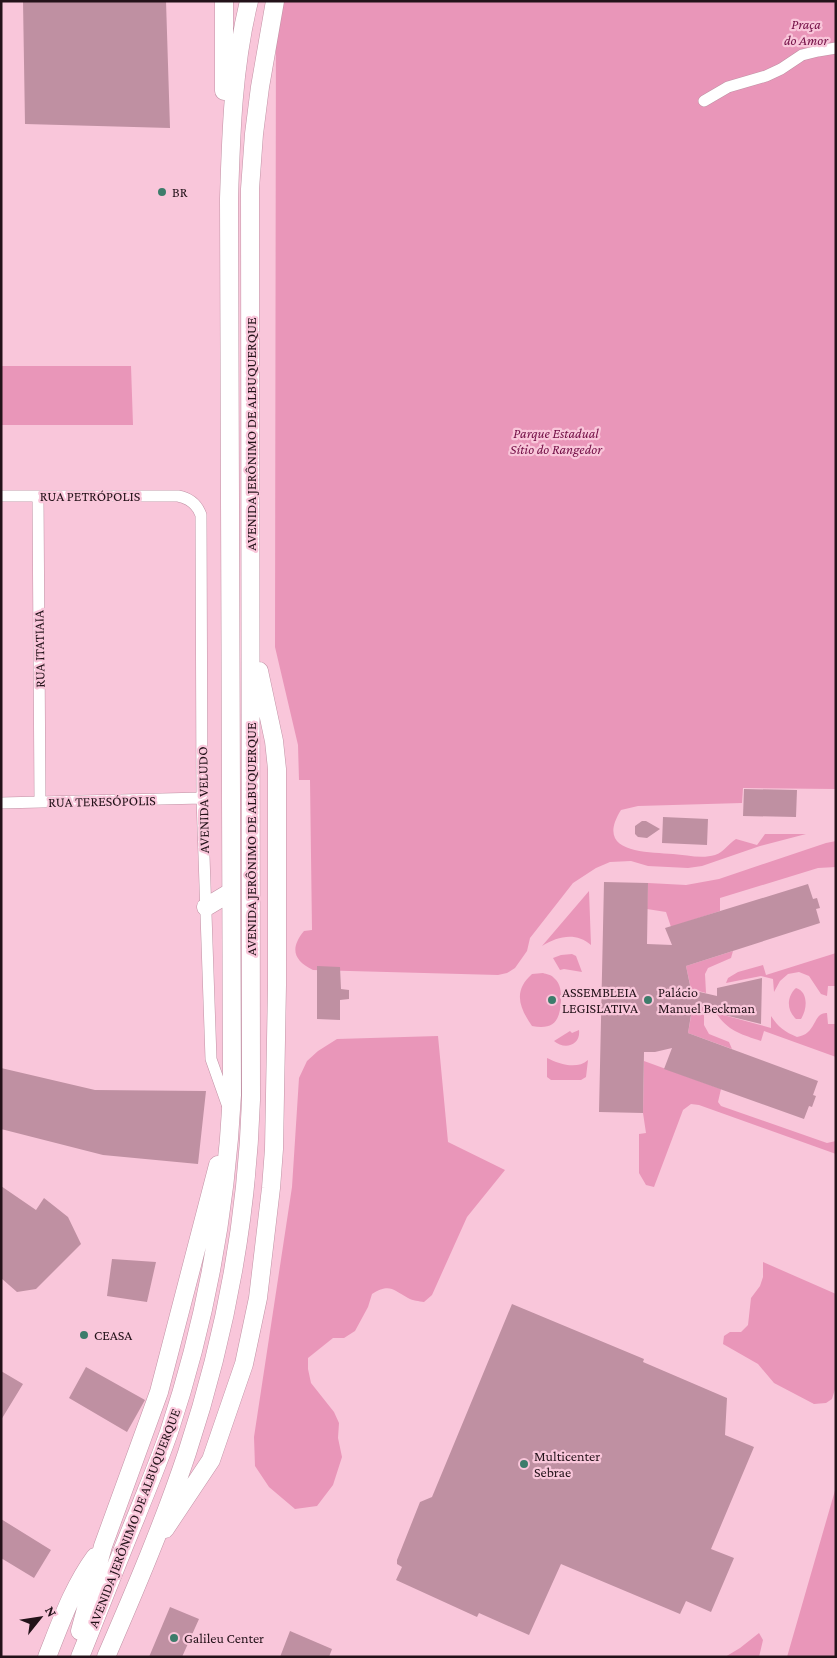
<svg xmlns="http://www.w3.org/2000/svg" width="837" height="1658" font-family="'Crimson Pro',serif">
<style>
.green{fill:#e996b9}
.building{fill:#bf90a2}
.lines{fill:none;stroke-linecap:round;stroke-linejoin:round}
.street-casing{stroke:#c192a5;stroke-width:12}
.primary-casing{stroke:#c192a5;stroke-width:19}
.street{stroke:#fff;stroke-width:11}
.primary{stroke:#fff;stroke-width:18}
.poi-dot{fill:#3d7c6b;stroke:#f9c6da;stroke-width:2}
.labels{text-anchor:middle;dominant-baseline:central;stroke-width:4.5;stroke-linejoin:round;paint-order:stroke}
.park-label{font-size:14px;font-style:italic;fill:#720e45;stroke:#f9c6da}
.poi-label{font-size:14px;fill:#231219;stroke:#f9c6da;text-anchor:start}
.street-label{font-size:14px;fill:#231219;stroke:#f9c6da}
</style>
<rect width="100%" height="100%" fill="#f9c6da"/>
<path class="green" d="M276 1H836V789L743 788 742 803 638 806 621 810C594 853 645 852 673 854 686 855 702 859 715 855 724 852 728 844 736 839L757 845 765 834H806L760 846 702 866 688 868 648 866 631 861 610 862 596 868 573 883 530 938 527 951 515 968 507 973 498 975 313 970C293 960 290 948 304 931L312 930 310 780H299L298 745 275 647Z
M1 366H131L133 425H1Z
M836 841V867L818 868 720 898V911L671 927 666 912 647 909 648 883 686 885 719 879 826 843Z
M589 891 591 945C576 932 558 936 542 946Z
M733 951 731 958 708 968 705 974 706 993 691 989 686 966Z
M836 953V986H828L827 996 821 994 809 976 799 972 788 974 780 981 774 992 773 979 761 976 726 983 728 978 738 972 763 965 766 975Z
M572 954 576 956 582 972 564 969 560 970 553 958 561 955Z
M543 973C546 974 552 975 554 978 561 984 561 992 561 1000 560 1021 554 1030 532 1026 519 1007 513 991 532 974Z
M796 988C809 992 807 1010 801 1019H796C786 1010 787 996 796 988Z
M704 1007V1025L709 1034 729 1042 732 1049 688 1033 692 1011 696 1008Z
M716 1013 771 1028V1016C778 1027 785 1032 797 1037 801 1036 805 1035 808 1032 816 1025 816 1012 827 1013L828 1024H836V1057L764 1031 761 1041C741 1034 729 1032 716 1013Z
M579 1030C581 1046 564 1050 554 1041L570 1031 572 1033Z
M438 1036 448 1142 505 1170 467 1217 432 1295 424 1302C419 1301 413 1301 408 1298 393 1290 390 1283 372 1294L368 1307 355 1331 344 1338H333L308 1358V1369L311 1383 334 1412 339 1423 338 1438 342 1457 333 1485 317 1506 295 1509 269 1487 255 1466 254 1437 292 1187 299 1078 307 1061 318 1051 337 1039Z
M547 1058C559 1064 577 1070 588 1060L586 1077 581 1080H551L547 1077Z
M644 1061 721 1089 718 1102 721 1106 827 1143 836 1141V1154L699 1105 691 1104 683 1110 654 1187 646 1185 639 1173V1134L646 1133 643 1113Z
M763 1262 836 1294V1386L832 1399 826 1403 814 1404 774 1383 758 1364 723 1344 724 1336 730 1332H741L748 1325 751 1298 760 1286 763 1277Z
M836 1487V1657H787Z
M759 1633 763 1640 759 1657H725L740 1648Z"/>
<path class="building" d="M23 1H166L170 128 25 124Z
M744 789 797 790 796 817 743 816Z
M663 817 708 819 707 845 662 843Z
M642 821H646L660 829 647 838 638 837 635 834V826Z
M604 882 648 883 647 944 672 945 665 928 808 884 813 899 817 898 820 908 816 909 820 923 686 966 691 990 717 996V988L762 978 761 1024 716 1013V1005L692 1009 688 1033 818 1081 813 1095 816 1096 812 1107 809 1106 804 1119 664 1069 672 1048 655 1052H644L643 1113 599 1112Z
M317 966 340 967 341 989 349 990V999L340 1000V1020L317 1019Z
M1 1068 95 1090 206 1091 198 1164 103 1155 1 1129Z
M1 1186 36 1210 44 1198 68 1217 81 1244 36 1289 17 1292 1 1278Z
M112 1259 156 1262 147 1302 107 1296Z
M512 1304 644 1359 643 1362 727 1398 725 1435 754 1447 711 1549 734 1558 711 1612 686 1601 680 1614 561 1564 529 1635 479 1613 477 1617 396 1580 402 1567 397 1564V1560L420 1502 432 1497Z
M86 1367 145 1400 127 1432 69 1398Z
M1 1371 23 1384 1 1420Z
M1 1519 51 1550 34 1578 1 1558Z
M170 1607 199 1619 182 1657H149Z
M290 1631 332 1649 329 1657H280Z"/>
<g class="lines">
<g class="street-casing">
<path id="street" d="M704 101 728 87 766 76 781 69 802 55 818 51 836 48
M1 496H178C189 498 197 504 201 515L202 798 211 1059 228 1107
M38 496 40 802
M1 803 202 798"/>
</g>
<g class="primary-casing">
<path id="primary" d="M224 1V91
M206 907 231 892
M165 1529 211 1460 244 1364 258 1298 271 1188 274 1149 277 985V769L274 741 259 671
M80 1631 103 1546 159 1392 218 1165
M47 1657C61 1622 73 1587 95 1557
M80 1657C99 1610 117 1563 136 1517 147 1489 159 1461 169 1432 205 1324 226 1210 232 1095L229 199C231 133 233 66 249 1
M106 1657C135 1590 164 1522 187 1453 225 1338 247 1221 251 1100L250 189 254 134 260 87 275 1"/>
</g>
<use href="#street" class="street"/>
<use href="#primary" class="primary"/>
</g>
<g class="poi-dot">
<circle cx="162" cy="192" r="5"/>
<circle cx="552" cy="1000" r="5"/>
<circle cx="648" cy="1000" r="5"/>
<circle cx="84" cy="1335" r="5"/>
<circle cx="524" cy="1464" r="5"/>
<circle cx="174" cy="1638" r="5"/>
</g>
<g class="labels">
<g class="park-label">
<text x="806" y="24">Praça<tspan x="806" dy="16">do Amor</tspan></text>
<text x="556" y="433">Parque Estadual<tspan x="556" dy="16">Sítio do Rangedor</tspan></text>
</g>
<g class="poi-label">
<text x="172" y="192">BR</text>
<text x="562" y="992">ASSEMBLEIA<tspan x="562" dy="16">LEGISLATIVA</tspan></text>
<text x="658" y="992">Palácio<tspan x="658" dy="16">Manuel Beckman</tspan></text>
<text x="94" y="1335">CEASA</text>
<text x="534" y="1456">Multicenter<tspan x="534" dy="16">Sebrae</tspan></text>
<text x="184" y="1638">Galileu Center</text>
</g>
<g class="street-label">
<text transform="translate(251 434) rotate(-90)">AVENIDA JERÔNIMO DE ALBUQUERQUE</text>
<text x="90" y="496">RUA PETRÓPOLIS</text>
<text transform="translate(39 649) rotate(-91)">RUA ITATIAIA</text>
<text transform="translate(203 800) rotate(-91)">AVENIDA VELUDO</text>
<text transform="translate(102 801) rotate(-1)">RUA TERESÓPOLIS</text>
<text transform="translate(251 839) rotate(-90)">AVENIDA JERÔNIMO DE ALBUQUERQUE</text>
<text transform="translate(134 1518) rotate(-69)">AVENIDA JERÔNIMO DE ALBUQUERQUE</text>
</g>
</g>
<rect width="837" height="1658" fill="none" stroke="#231219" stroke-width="5"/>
<g transform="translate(40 1618) rotate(60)" stroke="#f9c6da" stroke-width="4" paint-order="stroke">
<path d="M0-4L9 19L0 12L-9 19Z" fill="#231219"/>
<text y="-8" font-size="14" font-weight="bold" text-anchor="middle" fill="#231219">N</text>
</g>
</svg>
